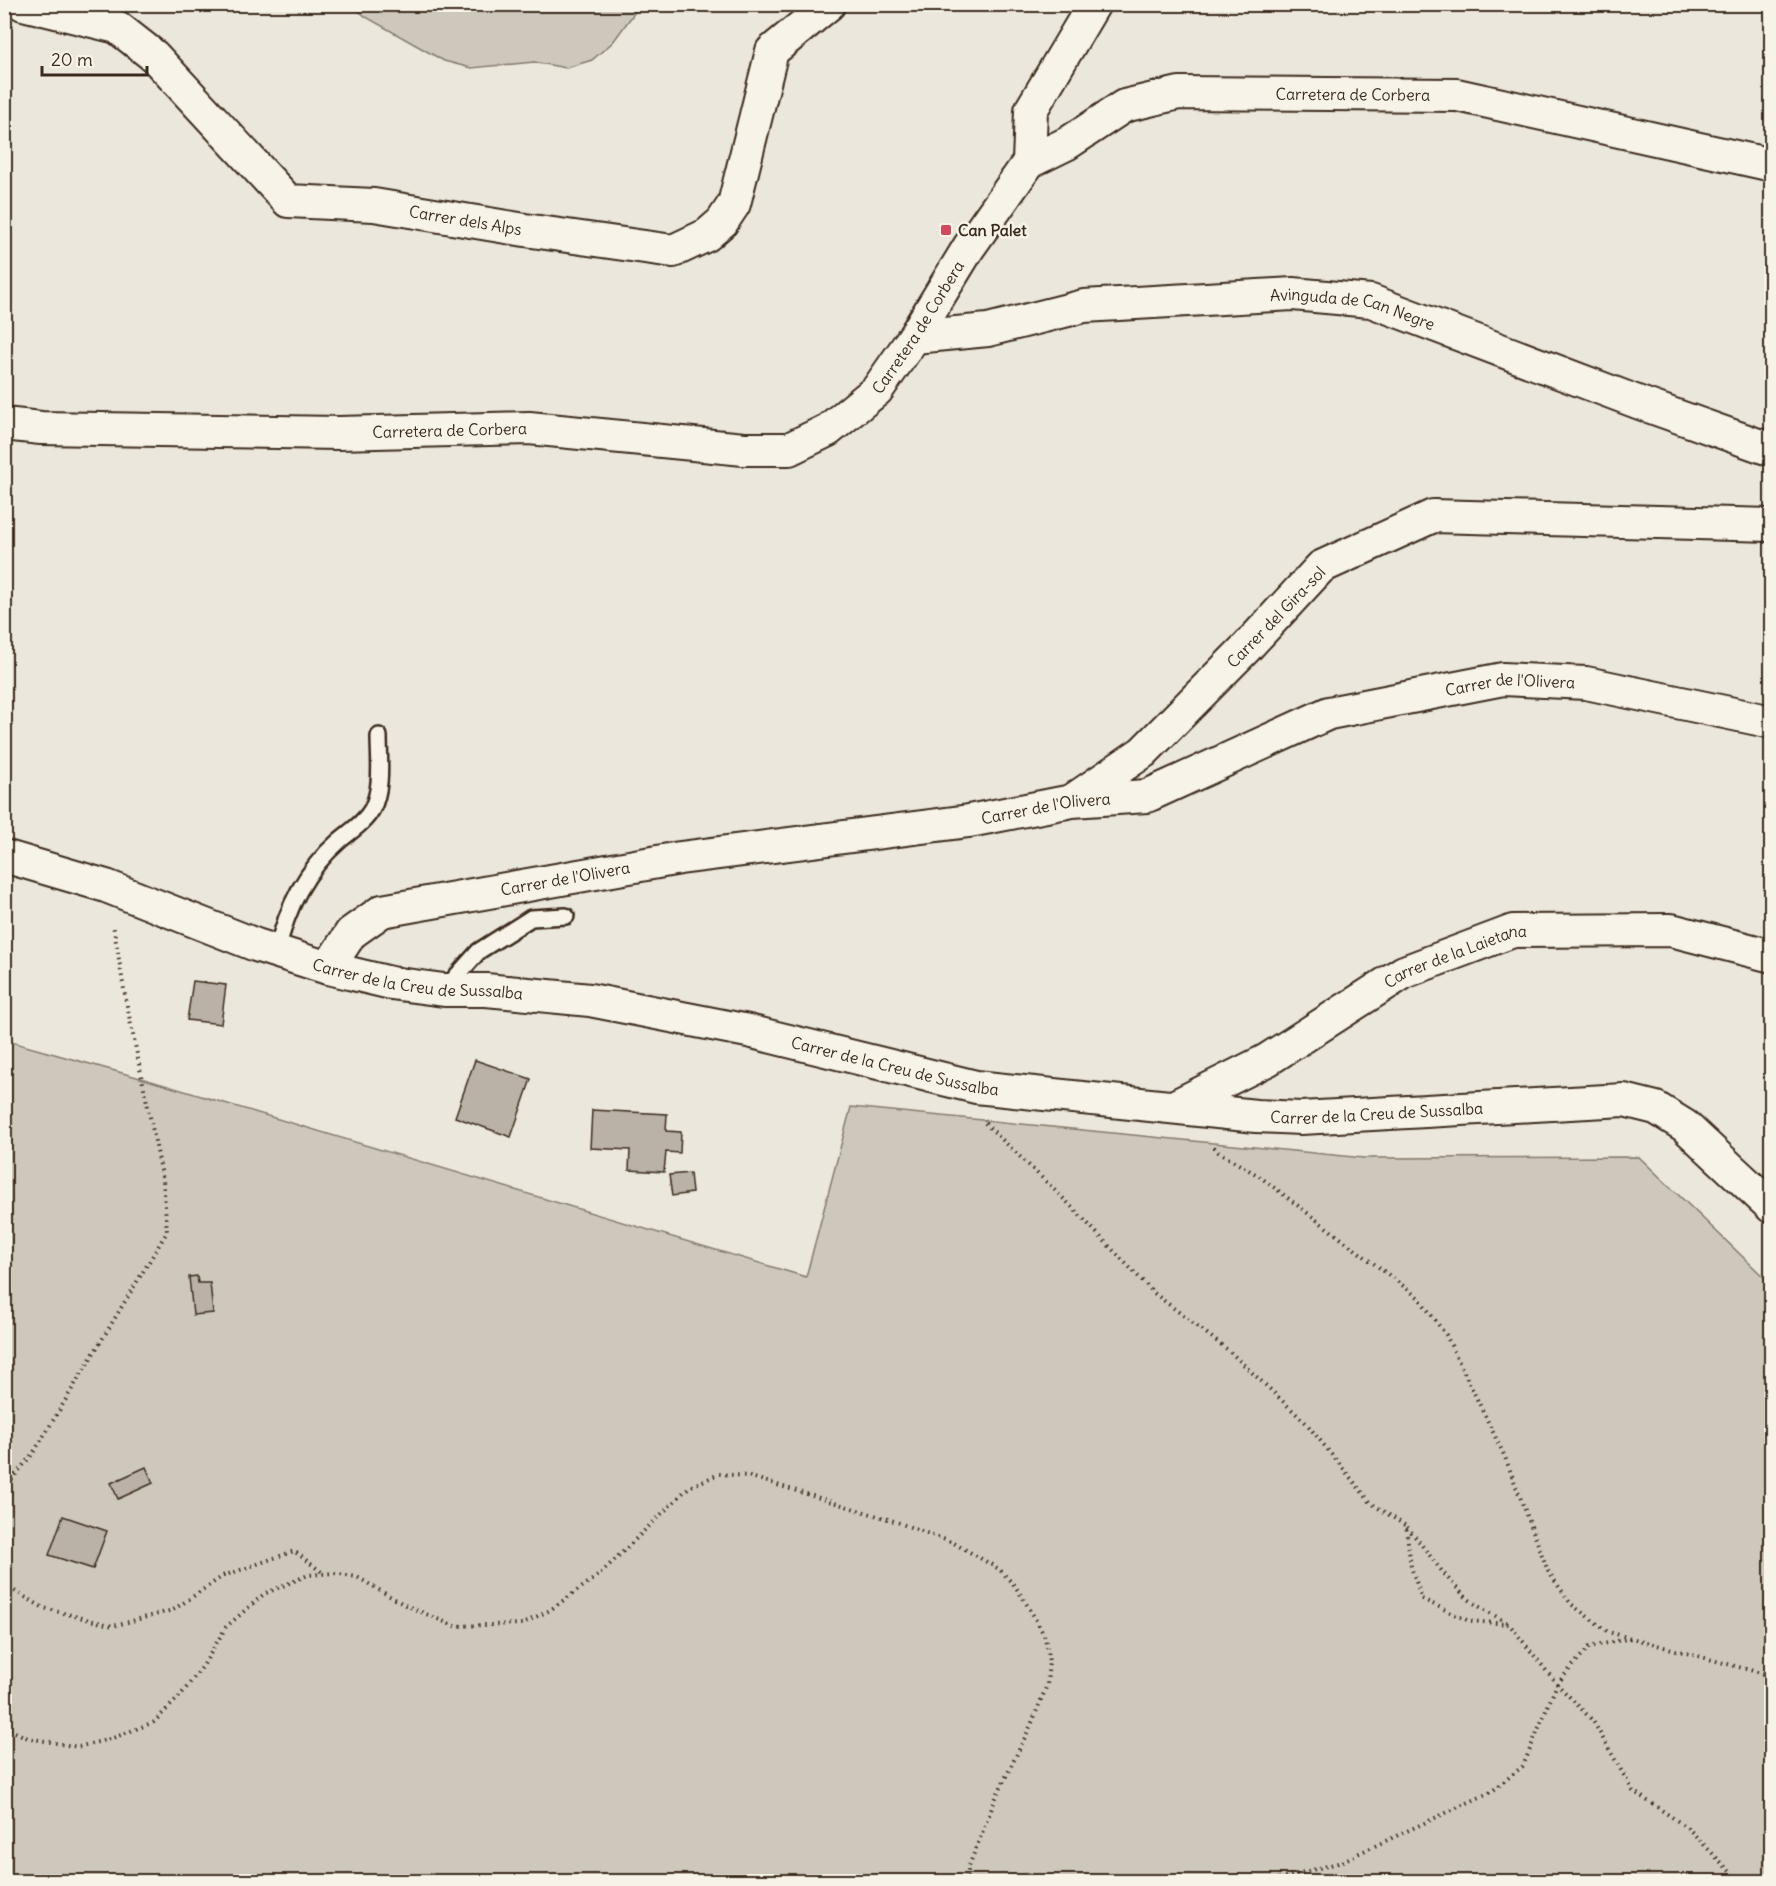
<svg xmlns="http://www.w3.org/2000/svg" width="1776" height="1886" font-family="Delius,sans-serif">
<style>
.green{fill:#cec8bc;stroke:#84796d;stroke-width:1.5}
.building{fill:#bab2a7;stroke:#3b2a1e;stroke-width:1.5}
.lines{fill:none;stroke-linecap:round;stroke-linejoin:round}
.lane-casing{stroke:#3b2a1e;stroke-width:20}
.street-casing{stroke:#3b2a1e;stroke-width:36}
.path{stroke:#3b2a1e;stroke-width:4;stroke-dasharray:1.5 4.5;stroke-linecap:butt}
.lane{stroke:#f7f3e8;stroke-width:15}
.street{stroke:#f7f3e8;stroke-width:32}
.poi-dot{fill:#d1495b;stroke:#f7f3e8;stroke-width:2}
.labels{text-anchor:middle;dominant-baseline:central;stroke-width:5;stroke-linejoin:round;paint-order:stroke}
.street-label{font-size:16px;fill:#3b2a1e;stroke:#f7f3e8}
.poi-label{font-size:16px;font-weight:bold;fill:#3b2a1e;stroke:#f7f3e8;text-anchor:start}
</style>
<rect width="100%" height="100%" fill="#ece7dc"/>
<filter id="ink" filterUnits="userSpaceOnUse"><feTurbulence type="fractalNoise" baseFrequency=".0167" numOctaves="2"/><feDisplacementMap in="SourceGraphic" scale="12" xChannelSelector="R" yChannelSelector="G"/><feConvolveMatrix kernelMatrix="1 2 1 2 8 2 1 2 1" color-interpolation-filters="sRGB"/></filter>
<g filter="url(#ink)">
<path class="green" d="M351 5H640L613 42 592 60 566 68 534 62 471 68 444 61 366 17Z
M4 1040 151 1081 806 1277 851 1107 1364 1158 1639 1157 1771 1284V1881H5Z"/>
<path class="building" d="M193 981 226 985 221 1024 187 1020Z
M475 1060 531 1079 511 1137 455 1117Z
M592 1110 667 1114 666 1131 681 1132 680 1153 666 1152 664 1172 629 1170 630 1150 590 1148Z
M690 1173 692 1193 672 1196 669 1175Z
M197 1276 198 1283H210L213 1313 193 1315 189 1277Z
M146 1467 153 1483 118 1499 111 1483Z
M63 1516 107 1531 93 1569 49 1555Z"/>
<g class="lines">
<g class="lane-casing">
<path id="lane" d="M277 952C286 909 306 870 339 841 351 831 365 822 372 809 383 788 379 758 379 736
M445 989 479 951 531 918 566 916"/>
</g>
<g class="street-casing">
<g id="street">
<path id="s1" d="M23 4 117 27 154 56 288 201 374 205 525 230 673 251 707 235 722 222 734 204 772 51 829 4"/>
<path d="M1029 162 1031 110 1094 4"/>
<path id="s2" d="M914 337 988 330 1084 306 1293 294 1371 301 1640 403 1772 450"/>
<path id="s3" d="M4 424 41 428 339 433 529 428 744 449H789L828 430 877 390 914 337 969 247 1029 162 1068 143 1124 106 1179 93 1457 95 1772 165"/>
<path d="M1073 800 1143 752 1246 648 1321 567 1433 516 1772 525"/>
<path id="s4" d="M4 856 106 886 256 945 328 968 391 983 444 990H486L590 1000 748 1031 976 1087 1256 1116 1301 1118 1624 1100 1656 1108 1685 1126 1772 1207"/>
<path id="s5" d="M328 968 351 933 382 911 680 858 969 821 1072 801 1147 796 1329 713 1503 679 1586 683 1772 722"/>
<path id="s6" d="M1173 1107 1267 1060 1404 972 1513 931 1671 930 1772 956"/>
</g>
</g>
<path class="path" d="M985 1123 1069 1204 1154 1293 1228 1350 1306 1423 1371 1503 1406 1526 1411 1567 1422 1599 1469 1621 1509 1624 1557 1684 1593 1721 1633 1791 1688 1828 1740 1882
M1214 1147 1218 1152 1259 1176 1419 1298 1446 1335 1505 1457 1548 1571 1571 1604 1608 1632 1631 1638
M4 1489 34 1452 167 1232 163 1180 126 1001 113 924
M1407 1527C1427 1550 1442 1575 1465 1596 1477 1607 1495 1615 1509 1624
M4 1585 44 1608 113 1626 173 1610 223 1576 294 1551 323 1573
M4 1727 28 1738 78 1747 113 1738 154 1722 180 1696 203 1666 226 1627 264 1594 308 1575 334 1573 357 1577 405 1605 454 1626 522 1624 550 1610 599 1575 689 1487 719 1474 748 1476 894 1521 954 1543 999 1569 1015 1586 1031 1611 1045 1637 1049 1661 1047 1685 1031 1725 997 1795 969 1866 966 1882
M1267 1882 1338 1863 1491 1792 1523 1766 1557 1684 1589 1647 1631 1638 1772 1676"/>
<use href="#lane" class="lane"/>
<use href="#street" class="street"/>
</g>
</g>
<rect class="poi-dot" x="940" y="224" width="12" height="12" rx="3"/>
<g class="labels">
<g class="street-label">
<text stroke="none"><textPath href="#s3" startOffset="1508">Carretera de Corbera</textPath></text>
<text stroke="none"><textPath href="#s1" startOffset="520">Carrer dels Alps</textPath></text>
<text stroke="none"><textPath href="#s2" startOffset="444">Avinguda de Can Negre</textPath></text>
<text stroke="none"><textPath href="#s3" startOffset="968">Carretera de Corbera</textPath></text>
<text stroke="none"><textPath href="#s3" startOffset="446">Carretera de Corbera</textPath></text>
<text transform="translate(1276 617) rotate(-46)">Carrer del Gira-sol</text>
<text stroke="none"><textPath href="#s5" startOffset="1238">Carrer de l'Olivera</textPath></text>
<text stroke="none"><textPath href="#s5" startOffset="752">Carrer de l'Olivera</textPath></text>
<text stroke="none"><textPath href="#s5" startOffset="266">Carrer de l'Olivera</textPath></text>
<text stroke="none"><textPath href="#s6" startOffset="322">Carrer de la Laietana</textPath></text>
<text stroke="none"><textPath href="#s4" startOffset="434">Carrer de la Creu de Sussalba</textPath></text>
<text stroke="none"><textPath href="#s4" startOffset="920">Carrer de la Creu de Sussalba</textPath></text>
<text stroke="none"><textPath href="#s4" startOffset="1406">Carrer de la Creu de Sussalba</textPath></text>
</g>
<g class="poi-label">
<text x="958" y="230">Can Palet</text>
</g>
</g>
<rect width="1776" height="1886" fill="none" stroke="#f7f3e8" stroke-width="24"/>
<rect x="12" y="12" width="1752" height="1862" fill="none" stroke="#3b2a1e" stroke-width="2" filter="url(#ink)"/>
<path d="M42 66v9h105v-9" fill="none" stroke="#3b2a1e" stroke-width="3"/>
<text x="51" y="66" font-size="18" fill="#3b2a1e" stroke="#f7f3e8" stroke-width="4.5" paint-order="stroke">20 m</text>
</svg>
